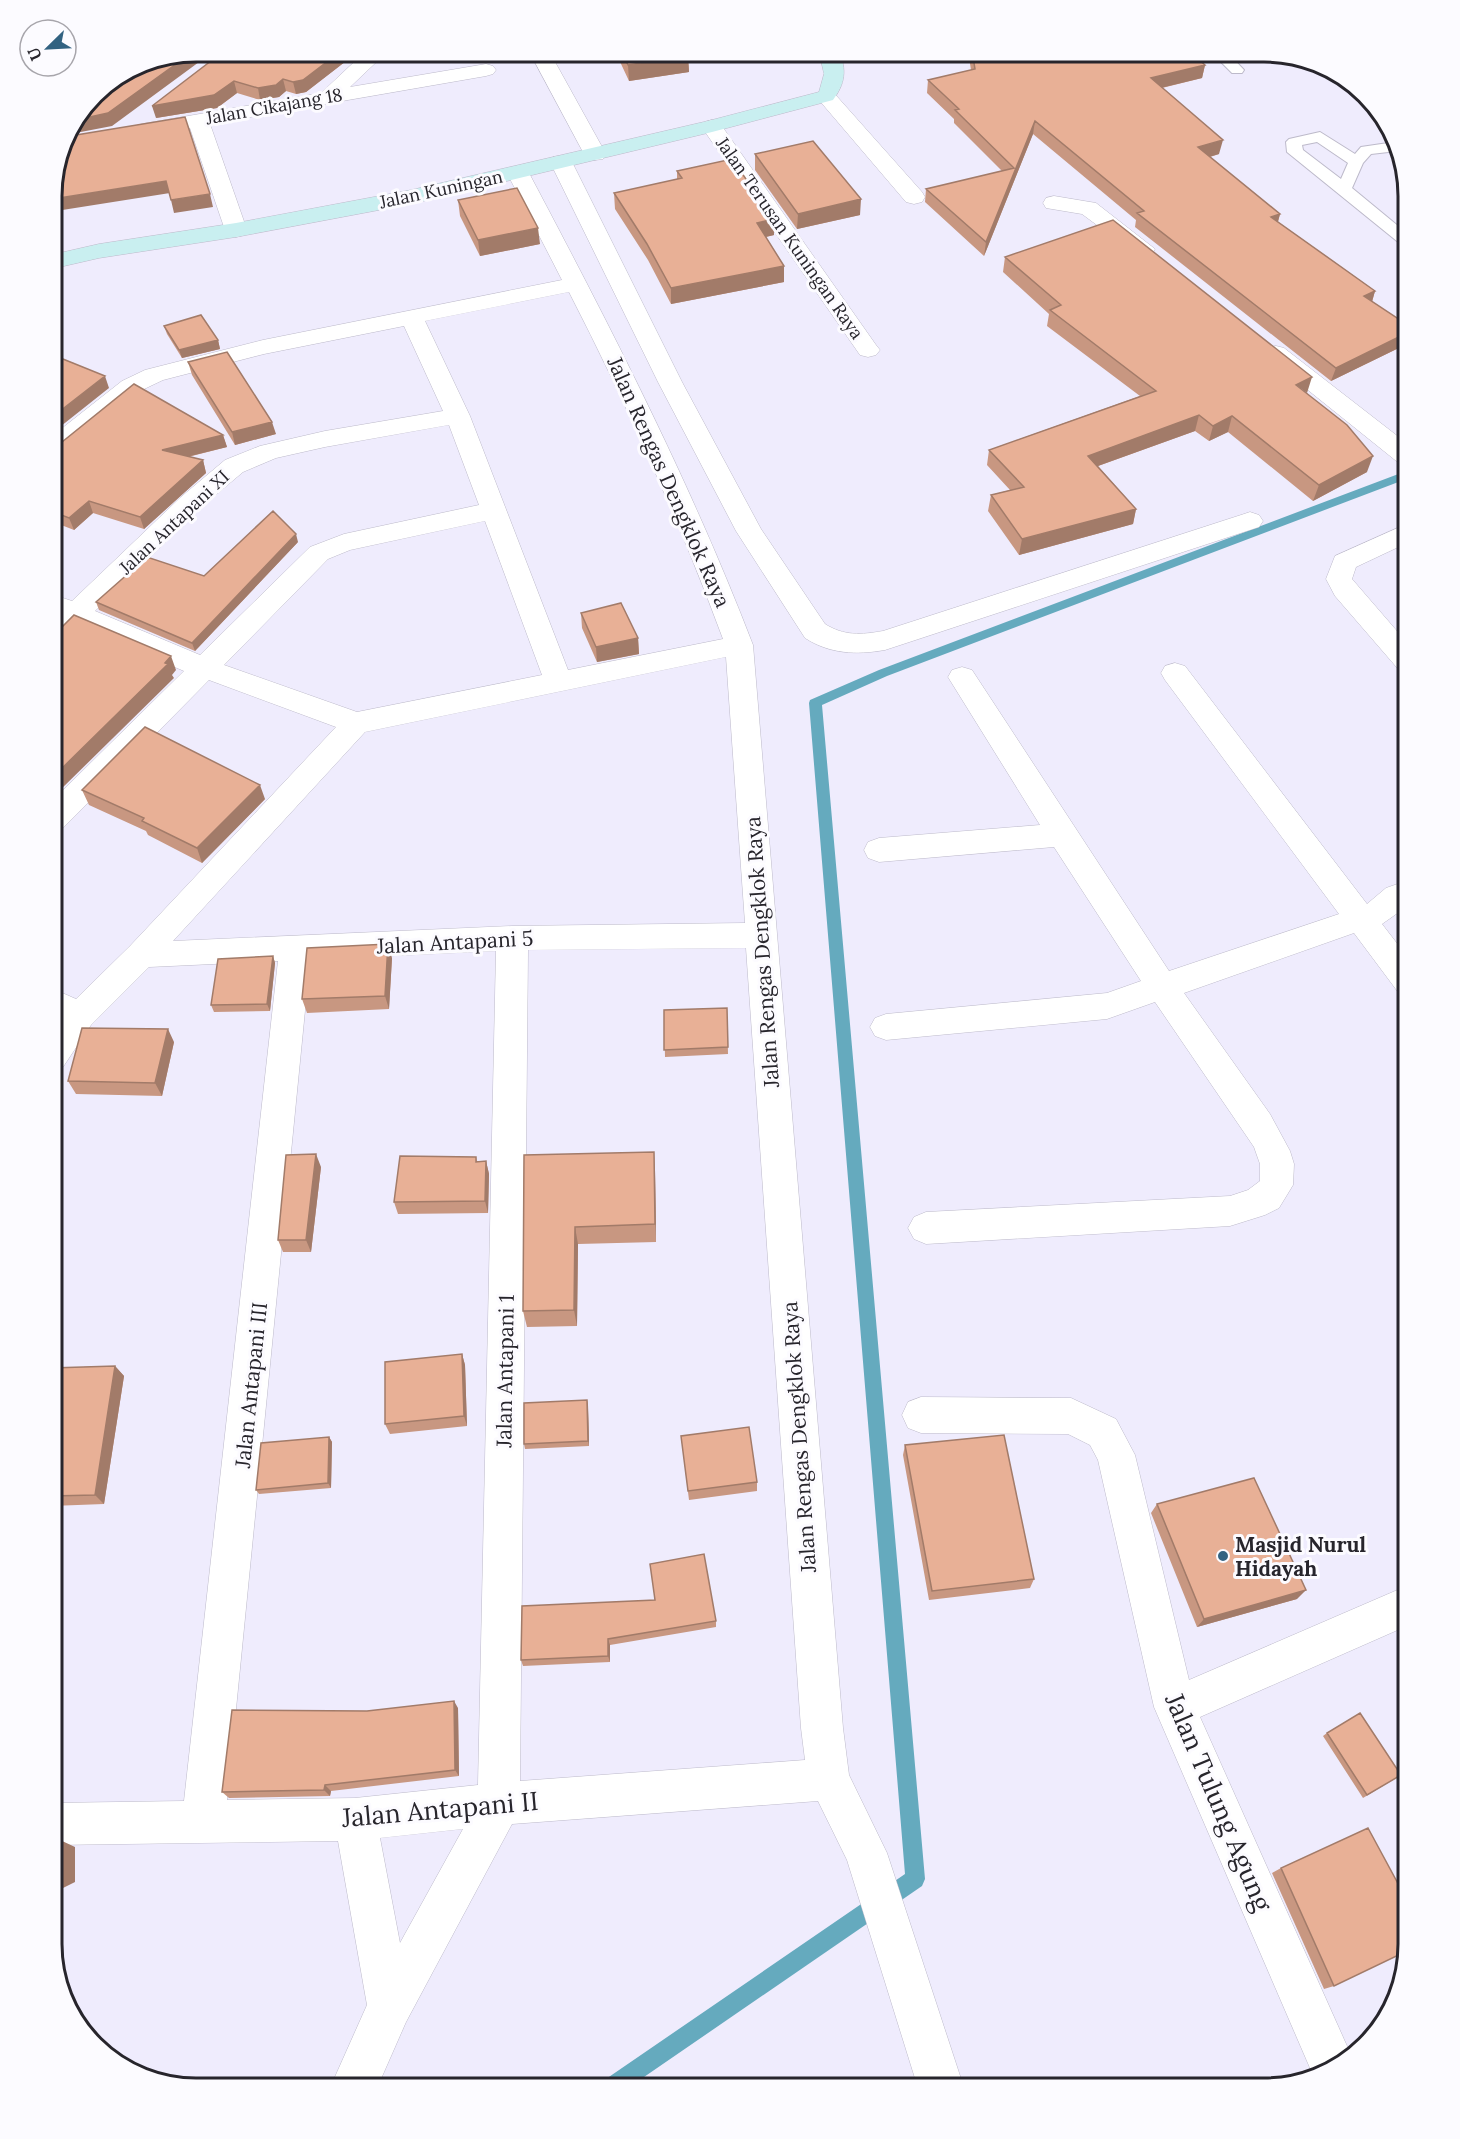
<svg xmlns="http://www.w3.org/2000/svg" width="1460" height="2139" font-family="Lora,serif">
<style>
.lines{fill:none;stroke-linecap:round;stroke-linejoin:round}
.stream{fill:#65aabe;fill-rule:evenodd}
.lane-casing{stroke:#bdbaca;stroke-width:2}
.street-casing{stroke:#bdbaca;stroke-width:1}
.secondary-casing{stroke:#bdbaca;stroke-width:1}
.lane{fill:#fff;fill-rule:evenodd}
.street{fill:#fff;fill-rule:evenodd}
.secondary{fill:#c9eff0;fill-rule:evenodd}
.wall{fill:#c89781}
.shaded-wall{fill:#a27b69}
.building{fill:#e8b096;stroke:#a27b69;stroke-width:1.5}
.poi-dot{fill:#326281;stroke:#fcfbff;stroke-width:2}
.labels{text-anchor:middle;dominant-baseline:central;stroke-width:6;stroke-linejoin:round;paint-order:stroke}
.far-street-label{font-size:18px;fill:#27252c;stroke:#fcfbff}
.street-label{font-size:21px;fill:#27252c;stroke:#fcfbff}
.poi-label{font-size:21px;font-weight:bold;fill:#27252c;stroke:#fcfbff;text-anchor:start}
.near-street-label{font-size:26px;fill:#27252c;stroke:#fcfbff}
.rim{fill:none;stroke:#27252c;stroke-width:3}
</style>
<rect width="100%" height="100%" fill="#efecfd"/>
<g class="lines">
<path class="stream" d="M1409 470V478L887 676 822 705 925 1879 922 1886 628 2088H600L603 2081 905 1874 809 703 810 700 879 670Z"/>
<g class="lane-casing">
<path id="lane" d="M1210 51H1226L1244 70 1242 73H1232Z
M1320 132 1355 154 1361 147 1395 142 1397 151 1371 154 1363 163 1352 188 1409 235V248L1403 246 1287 152 1286 142 1289 139ZM1317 142 1348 163 1341 179 1303 150 1302 145Z"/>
</g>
<g class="street-casing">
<path id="street" d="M366 51H388L350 87 486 64 493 66 496 70 493 74 486 76 210 124 247 230 244 235 236 237 228 235 225 230 190 128 142 136 135 134 131 130 135 126 142 124 321 93Z
M529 51H549L606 154 603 159 595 160 587 159 584 154Z
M826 90 833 92 922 192 925 197 922 202 914 204 906 202 819 100 816 96 819 92Z
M712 120 719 122 876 345 880 350 876 355 868 357 860 355 701 126 705 122Z
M561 156 569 157 572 162 682 382 761 529 825 624C844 636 861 635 883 631L1241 515 1250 512 1259 515 1263 521 1259 527 885 650C856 655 830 654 805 638L736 531 658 382 550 162 553 157Z
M518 167 526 168 529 173C611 328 690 481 753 645L843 1728 849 1775 887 1853 964 2088H918L847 1860 818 1801 512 1824 406 2022 377 2088H330L367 2005 338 1841 51 1845V1803L184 1801 278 961 149 967 91 1025 63 1067 51 1071V1031L59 1020 51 1016V988L76 999 130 946 336 727 209 680 62 829 51 832V802L184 671 79 626 61 644 51 647V621L56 616 51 614V594L72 601 181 497 225 460 260 446 325 431 443 411 404 326 264 354 163 380 140 391 60 456 51 458V437L122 381 145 370 263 340 562 280 507 173 510 168ZM569 292C627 405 679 520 723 639L568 670 470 416 425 321ZM449 425 479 505 344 534 310 547 200 655 95 611 199 509 243 472 276 458 325 447ZM485 521 542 675 357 712 224 665 328 559 350 550ZM726 657 745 923 512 926 173 941 365 732ZM746 948 801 1728 805 1760 520 1781 528 950ZM496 951 478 1785 355 1798 227 1800 310 960ZM463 1829 400 1943 380 1838Z
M1054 196 1096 203 1155 249 1152 254 1144 256 1136 254 1082 214 1046 208 1043 203 1046 198Z
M1276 346 1284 348 1409 445V466L1400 464 1268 358 1264 353 1268 348Z
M1409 523V542L1356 567 1352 579 1409 645V673L1399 670 1335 596 1326 579 1335 556Z
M1175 663 1185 666 1367 904 1386 888 1409 880V905L1382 924 1409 959V996L1398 992 1354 933 1184 993 1270 1114 1290 1151 1294 1164 1293 1185 1279 1208 1265 1215 1230 1226 926 1244 914 1239 908 1228 914 1217 926 1212 1230 1196 1248 1190 1260 1181V1164L1254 1147 1155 1002 1107 1019 886 1040 875 1036 870 1027 875 1018 886 1014 1107 993 1141 981 1054 847 879 862 868 858 864 850 868 842 879 838 1040 825 948 677 952 670 962 667 972 670 1169 971 1339 914 1165 680 1161 673 1165 666Z
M921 1397 1071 1398 1116 1419 1135 1455 1189 1680 1409 1585V1625L1200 1717 1351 2055 1337 2069 1313 2075 1154 1707 1098 1460 1090 1445 1068 1434 921 1433 908 1428 902 1415 908 1402Z"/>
</g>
<g class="secondary-casing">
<path id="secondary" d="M819 51H839C847 70 845 84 833 100L712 132 411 204 236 237 99 258 51 269V255L99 244 236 223 411 190 708 121 819 92 824 74Z"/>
</g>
<use href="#lane" class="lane"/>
<use href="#street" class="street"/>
<use href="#secondary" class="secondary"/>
</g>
<path class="wall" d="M224 51H359L306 92 296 94 286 91 279 97 260 100 237 93 217 108 156 118Z
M615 51H685L688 56 689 72 629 81Z
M968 51H1189L1205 65 1202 78 1162 88 1219 154 1210 157 1280 214 1278 222 1375 291 1372 302 1409 343 1331 381 1135 227 1136 220 1033 134 984 256 925 202 926 189 1002 171 954 123V119L927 93 928 80 971 70Z
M755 154 860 215 797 229 755 170Z
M677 171 774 235 766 237 784 266V282L671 304 648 260 615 209 614 193 677 180Z
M458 200 540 244 480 256 460 216Z
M1005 257 1307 393 1367 472 1313 501 1228 432 1209 441 1195 431 1098 466 1136 509 1133 524 1019 555 988 511 991 495 1010 490 987 465 989 450 1140 396 1047 326 1049 314 1003 272Z
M164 326 218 340 220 349 182 358 167 334Z
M188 362 276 434 235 445 192 375Z
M223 435 227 447 188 457 203 460 206 473 144 529 93 513 74 530 51 521V446Z
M298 542 195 651 99 610 96 602 204 576Z
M581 613 638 638 639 654 597 662 582 628Z
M82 790 265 799 202 863 148 835 146 831 89 805Z
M273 956 275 963 270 1011 214 1012 211 1005Z
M392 958 389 1009 307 1013 302 999Z
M727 1008 728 1054 665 1057 664 1010Z
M174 1042 162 1096 76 1094 68 1081Z
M524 1155 655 1170 656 1242 578 1244 577 1326 527 1327 523 1311Z
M476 1157 477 1161H486L489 1174 488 1213 398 1214 394 1202Z
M321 1167 311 1252H283L278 1240Z
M462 1354 465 1365 467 1426 390 1434 385 1424Z
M115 1366 124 1376 104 1504 51 1506V1368Z
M587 1400 588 1405 589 1446 525 1449 524 1444Z
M681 1436 757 1482V1491L689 1500Z
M329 1437 332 1442 331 1488 259 1494 256 1490Z
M905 1445 1034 1579 1030 1588 929 1600 903 1455Z
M1157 1504 1297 1599 1197 1627 1151 1513Z
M522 1606 716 1621V1627L610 1645V1662L523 1666 521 1660Z
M458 1708 459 1776 331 1791 330 1796 229 1798 222 1792 367 1711Z
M1327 1733 1401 1775 1363 1798 1323 1736Z
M1281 1868 1334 1986 1324 1989 1272 1873Z"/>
<path class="shaded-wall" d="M194 51H214L112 126 65 135 76 120Z
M341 51H359L306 92 296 94 293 82Z
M688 56 689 72 629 81 628 65Z
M1205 65 1202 78 1148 91 1151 78Z
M283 79 286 91 279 97 260 100 258 88Z
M234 81 237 93 217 108 156 118 152 106Z
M1035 121 1033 134 984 256 986 242Z
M1223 140 1219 154 1195 161 1198 147Z
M166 181 170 193 56 211 52 199Z
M210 194 213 207 174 213 171 200Z
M861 199 860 215 797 229 798 214Z
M1280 214 1276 228 1271 217Z
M58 216 62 228 51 231V217Z
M774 219V235L757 239V223Z
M538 228 540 244 480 256 478 240Z
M784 266V282L671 304V288Z
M1375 291 1371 305 1364 296Z
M1409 332V343L1331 381 1336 368Z
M218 340 220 349 182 358 179 350Z
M105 376 109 388 51 434V418Z
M1312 377 1307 393 1296 385Z
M1199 415 1195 431 1084 471 1088 456Z
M1232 416 1228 432 1209 441 1213 426Z
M272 422 276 434 235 445 232 432Z
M223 435 227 447 166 462 162 450Z
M1373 456 1367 472 1313 501 1319 485Z
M203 460 206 473 144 529 140 517Z
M89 501 93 513 74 530 69 518Z
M1136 509 1133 524 1019 555 1022 539Z
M296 534 298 542 195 651 192 643Z
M638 638 639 654 597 662 596 647Z
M171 656 176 670 172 675 174 678 51 799V779Z
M260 785 265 799 202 863 197 848Z
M388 944 392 958 389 1009 385 996Z
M273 956 275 963 270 1011 267 1004Z
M51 1013 56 1021 51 1027Z
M168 1029 174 1042 162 1096 155 1083Z
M654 1152 655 1170 656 1242 655 1224Z
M316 1154 321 1167 311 1252 306 1240Z
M486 1161 489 1174 488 1213 485 1201Z
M575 1227 578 1244 577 1326 574 1310Z
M462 1354 465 1365 467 1426 464 1416Z
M115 1366 124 1376 104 1504 95 1495Z
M587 1400 588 1405 589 1446 588 1441Z
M329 1437 332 1442 331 1488 328 1483Z
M1306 1590 1297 1599 1197 1627 1204 1619Z
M608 1639 610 1645V1662L608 1656Z
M454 1701 458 1708 459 1776 455 1770Z
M325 1785 331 1791 330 1796 324 1790Z
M60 1840 75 1847V1882L51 1894V1880Z"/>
<path class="building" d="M194 51 108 113 76 120 93 93 140 62Z
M224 51H341L303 80 293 82 283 79 276 85 258 88 234 81 214 95 152 106Z
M621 51H685L688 56 628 65Z
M972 51H1189L1205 65 1151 78 1223 140 1198 147 1280 214 1271 217 1375 291 1364 296 1409 326V332L1336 368 1137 213 1144 211 1035 121 986 242 926 189 1014 168 955 110 959 109 928 80 975 69Z
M185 117 210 194 171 200 166 181 52 199 58 216 51 217V186L62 140 64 137Z
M813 141 861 199 798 214 755 154Z
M732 159 774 219 757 223 784 266 671 288 647 244 614 193 682 178 677 171Z
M517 188 538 228 478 240 458 200Z
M1113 220 1312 377 1296 385 1347 425 1373 456 1319 485 1232 416 1213 426 1199 415 1088 456 1136 509 1022 539 991 495 1024 487 989 450 1156 391 1050 310 1061 305 1005 257Z
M201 315 218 340 179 350 164 326Z
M227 352 272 422 232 432 188 362Z
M53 355 105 376 51 418V356Z
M134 384 223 435 162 450 203 460 140 517 89 501 69 518 51 511V446H57Z
M273 511 296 534 192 643 96 602 147 557 204 576Z
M621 603 638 638 596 647 581 613Z
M74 615 171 656 165 663 168 664 51 779V633L57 632Z
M145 727 260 785 197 848 142 821 144 818 82 790Z
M388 944 385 996 302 999 307 948Z
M273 956 267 1004 211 1005 218 959Z
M727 1008 728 1047 664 1050V1010Z
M82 1028 168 1029 155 1083 68 1081Z
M654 1152 655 1224 575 1227 574 1310 523 1311 524 1155Z
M316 1154 306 1240H278L286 1155Z
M400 1156 476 1157V1162L486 1161 485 1201 394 1202Z
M462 1354 464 1416 385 1424V1362Z
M115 1366 95 1495 51 1496V1368Z
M587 1400 588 1441 524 1444V1403Z
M749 1427 757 1482 688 1491 681 1436Z
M1004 1435 1034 1579 932 1591 905 1445Z
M329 1437 328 1483 256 1490 261 1443Z
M1254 1478 1306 1590 1204 1619 1157 1504Z
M704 1554 716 1621 608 1639V1656L521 1660 522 1606 655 1600 650 1564Z
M454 1701 455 1770 325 1785 324 1790 222 1792 232 1710 367 1711Z
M1360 1713 1401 1775 1367 1795 1327 1733Z
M1368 1828 1409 1904V1944L1407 1951 1334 1986 1281 1868Z
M51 1840H60V1876L51 1880Z"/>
<circle class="poi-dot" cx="1223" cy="1556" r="6"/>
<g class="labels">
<g class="far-street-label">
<text transform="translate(274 106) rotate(-10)">Jalan Cikajang 18</text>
<text transform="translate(441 189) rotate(-12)">Jalan Kuningan</text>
<text transform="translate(790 238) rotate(55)">Jalan Terusan Kuningan Raya</text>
<text transform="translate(174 522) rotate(-43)">Jalan Antapani XI</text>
</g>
<g class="street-label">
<text transform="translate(669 482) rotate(66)">Jalan Rengas Dengklok Raya</text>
<text transform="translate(455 942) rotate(-3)">Jalan Antapani 5</text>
<text transform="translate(762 952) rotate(-94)">Jalan Rengas Dengklok Raya</text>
<text transform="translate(505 1371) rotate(-89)">Jalan Antapani 1</text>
<text transform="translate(251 1385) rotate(-84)">Jalan Antapani III</text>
<text transform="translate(799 1437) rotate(-94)">Jalan Rengas Dengklok Raya</text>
</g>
<g class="poi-label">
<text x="1235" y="1544">Masjid Nurul<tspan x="1235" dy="24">Hidayah</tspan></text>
</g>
<g class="near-street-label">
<text transform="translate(1219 1802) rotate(67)">Jalan Tulung Agung</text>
<text transform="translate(440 1809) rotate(-5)">Jalan Antapani II</text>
</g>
</g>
<path d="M0 0H1460V2139H0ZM196 62H1264A134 134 0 0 1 1398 196V1944A134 134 0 0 1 1264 2078H196A134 134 0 0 1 62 1944V196A134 134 0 0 1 196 62Z" fill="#fcfbff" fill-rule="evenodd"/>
<path class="rim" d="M196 62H1264A134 134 0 0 1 1398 196V1944A134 134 0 0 1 1264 2078H196A134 134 0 0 1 62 1944V196A134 134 0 0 1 196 62Z"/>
<g transform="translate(48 48) rotate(246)"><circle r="28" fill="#fcfbff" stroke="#a7a5ab" stroke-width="1.5"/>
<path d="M0-4.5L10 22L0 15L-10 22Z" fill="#326281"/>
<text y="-9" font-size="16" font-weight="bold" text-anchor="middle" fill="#27252c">U</text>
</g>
</svg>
